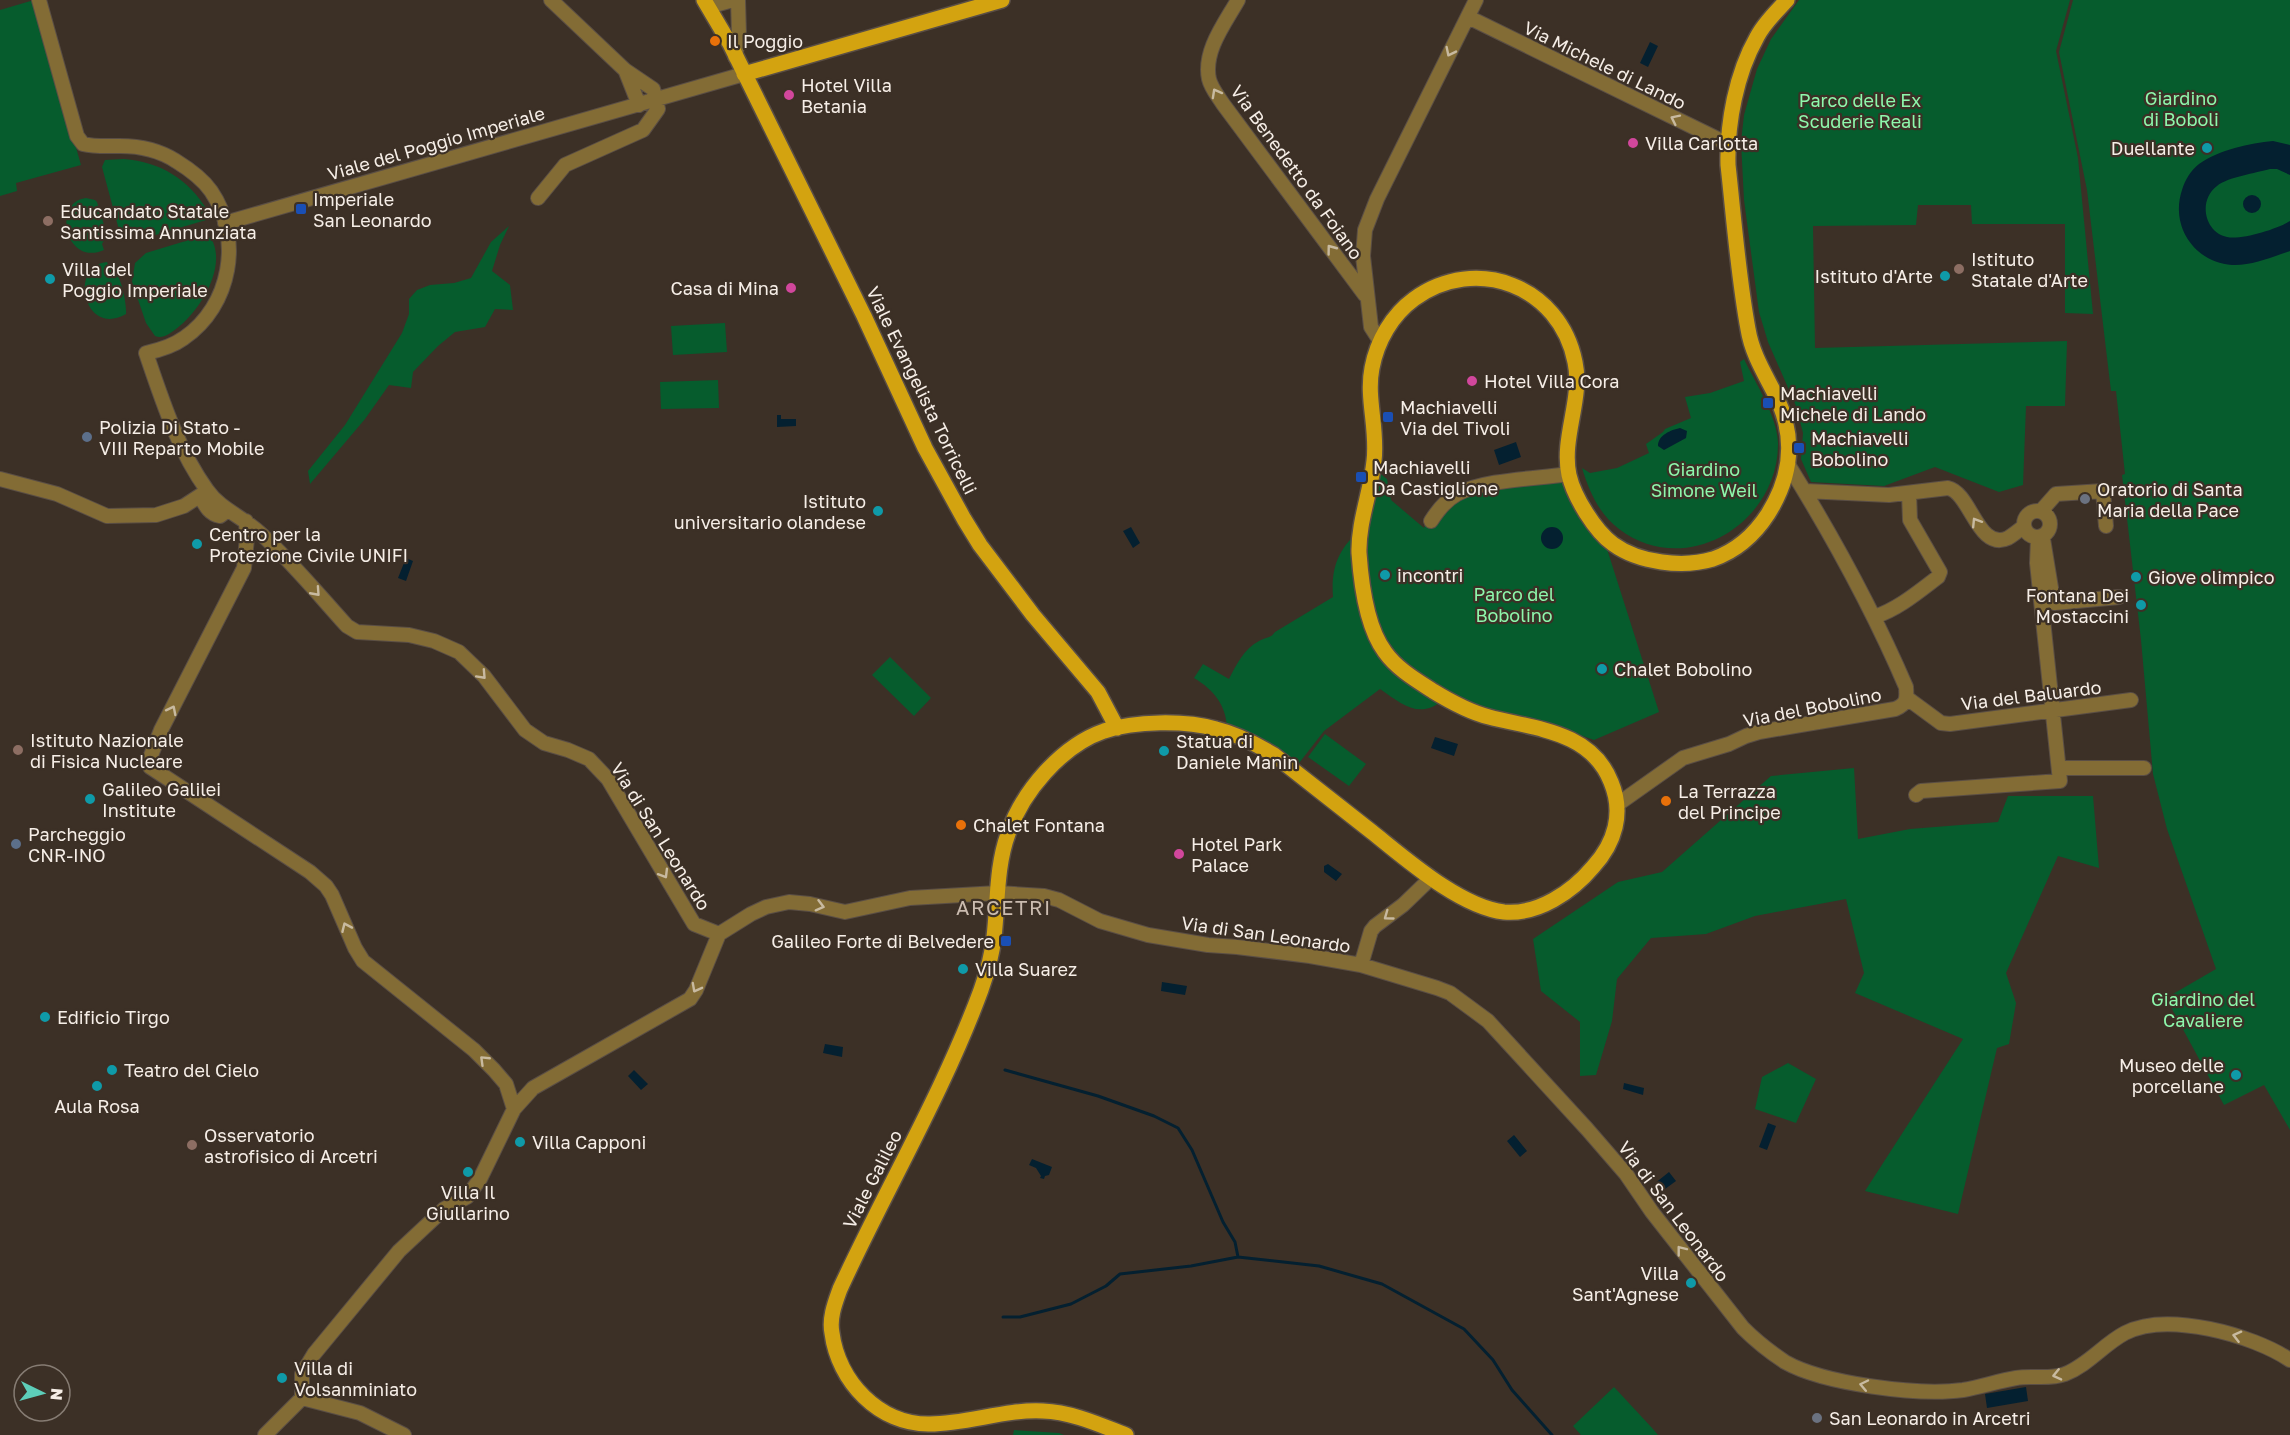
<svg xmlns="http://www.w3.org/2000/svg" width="2290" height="1435" font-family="'Golos Text',sans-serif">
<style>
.green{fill:#065c2d}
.water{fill:#042030}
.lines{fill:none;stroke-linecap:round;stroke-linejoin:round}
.stream{stroke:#042030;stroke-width:3}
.minor-casing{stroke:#5a4e45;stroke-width:16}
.major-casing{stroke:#5a4e45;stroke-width:18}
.minor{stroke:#836c35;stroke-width:14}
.major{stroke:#d3a310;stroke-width:15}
.oneway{stroke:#c8baa0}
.food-dot{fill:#e8710a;stroke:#3c3026;stroke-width:2}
.hotel-dot{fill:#d1479c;stroke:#3c3026;stroke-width:2}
.culture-dot{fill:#0f9aa8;stroke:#3c3026;stroke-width:2}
.transit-dot{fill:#1a4fb4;stroke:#3c3026;stroke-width:2}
.education-dot{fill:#8d6e63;stroke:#3c3026;stroke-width:2}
.service-dot{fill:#5c6f8a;stroke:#3c3026;stroke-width:2}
.worship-dot{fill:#6b7280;stroke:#3c3026;stroke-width:2}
.labels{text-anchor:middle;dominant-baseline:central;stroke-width:4.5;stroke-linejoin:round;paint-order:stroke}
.poi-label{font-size:18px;fill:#f6eee7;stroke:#3c3026;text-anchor:start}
.street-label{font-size:18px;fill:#f6eee7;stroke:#3c3026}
.park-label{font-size:18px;fill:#8ef8ac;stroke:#3c3026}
.neighbourhood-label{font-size:20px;letter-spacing:1.5px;fill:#cabbaf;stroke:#3c3026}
</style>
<rect width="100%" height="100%" fill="#3c3026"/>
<path class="green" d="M34 0 81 165 16 183 17 191 0 196V10Z
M1799 0H2070L2056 51 2078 158 2093 314 2065 313V224H1972L1971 205H1918L1916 225 1813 226 1815 348 2067 341 2065 406H2026L2023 485 1999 492 1935 467 1884 486 1811 482 1801 459 1803 433 1796 406 1768 342 1759 312 1744 200 1741 142 1744 115 1757 69 1771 39Z
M2073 0H2290V1130L2264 1085 2224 1105 2166 998 2216 969 2167 829 2153 774 2141 640 2122 475 2125 474 2116 391H2111L2087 190 2059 52Z
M124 159C161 162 188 179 208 211L206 220 139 240C130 239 124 236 119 230L102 167 105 160Z
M86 198 95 200 97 202 107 235 102 244 104 250C65 267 52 202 86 198Z
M509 226 500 245 492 271 510 285 513 310 495 309 485 327 455 332 438 346 413 372 411 388 389 385 365 419 310 484 308 471 345 425 402 333 409 314V299L417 290 430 285 454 283 471 278 491 242Z
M202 236 211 238C228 267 199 312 176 329 169 334 163 339 155 336L146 323 132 282 135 263 146 253Z
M107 262C110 270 112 268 116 274 122 279 127 307 126 314 84 338 68 266 107 262Z
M725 323 727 352 673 355 671 326Z
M1744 359C1755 382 1778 418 1778 443 1779 523 1686 580 1619 529 1599 514 1589 491 1582 468L1590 473 1617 468 1649 453 1646 444 1663 432 1665 429 1691 418 1685 397 1710 393 1744 381 1740 362Z
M718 380 719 408 661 409 660 382Z
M1563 471 1573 504 1587 528 1607 549 1659 712 1594 740 1560 728 1472 706 1449 695 1390 652 1370 603 1364 550 1378 472 1387 479 1391 500 1424 528 1429 517 1452 493Z
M1357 533 1376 648 1443 700C1419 720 1402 704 1380 689L1324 731 1296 767 1227 728C1226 705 1214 690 1194 678L1203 664 1229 679C1236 665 1244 649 1259 641 1266 637 1270 639 1275 632L1333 597C1331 570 1337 551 1357 533Z
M890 657 931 698 914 716 872 675Z
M1325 734 1366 764 1349 786 1308 757Z
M1854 768 1858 839 1910 829 1998 822 2008 796H2093L2099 868 2058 856 2006 973 2016 1003 2009 1044 1997 1048 1958 1214 1865 1191 1963 1039 1855 993 1864 973 1846 899 1755 916 1706 934 1651 938 1617 979 1612 1021 1596 1075 1580 1076V1022L1541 991 1533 939 1618 882 1662 872 1771 776Z
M1788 1063 1816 1079 1796 1123 1755 1109 1762 1077Z
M1614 1387 1653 1429 1658 1435H1581L1573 1426Z
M1014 1430 1059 1433 1064 1435H1013Z"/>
<path class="water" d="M1650 42 1658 46 1648 67 1640 63Z
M2273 141 2290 145V175L2277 169H2270C2256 173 2228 177 2217 186 2198 200 2204 232 2227 237 2242 240 2277 229 2290 221V251C2272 257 2251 266 2232 265 2194 262 2170 226 2182 190 2185 180 2191 170 2199 164 2219 150 2250 143 2273 141Z
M2243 204a9 9 0 1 1 18 0a9 9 0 1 1-18 0Z
M777 415H781V419H796V426L777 427Z
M1680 428 1687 431 1686 438 1664 450 1658 446C1658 435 1671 430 1680 428Z
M1516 442 1521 457 1499 465 1494 450Z
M1131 527 1140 543 1133 548 1123 531Z
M1541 538a11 11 0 1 1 22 0a11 11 0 1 1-22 0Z
M406 558 413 561 406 581 398 578Z
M1435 737 1458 744 1454 756 1431 748Z
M1328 864 1342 874 1336 881 1324 872V866Z
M1162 982 1187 986 1185 995 1161 991Z
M825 1044 843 1047 842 1057 823 1053Z
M634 1070 648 1084 641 1090 628 1076Z
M1624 1083 1644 1088 1643 1095 1623 1089Z
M1768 1123 1776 1126 1767 1150 1759 1147Z
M1514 1135 1527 1151 1520 1157 1507 1141Z
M1032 1159 1052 1167 1049 1175 1045 1176 1044 1179 1040 1178 1041 1176 1036 1168 1029 1165Z
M1669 1172 1676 1181 1661 1192 1654 1184Z
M2026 1387 2028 1401 1987 1408 1985 1394Z"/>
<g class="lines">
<path class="stream" d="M1005 1070 1098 1096 1154 1116 1178 1128 1192 1150 1223 1222 1235 1242 1238 1257
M1003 1317H1020L1071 1304 1106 1286 1120 1274 1191 1266 1238 1257 1319 1266 1382 1284 1464 1329 1493 1360 1512 1390 1552 1435"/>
<g class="minor-casing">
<path id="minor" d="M39 0 77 136 83 144C95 147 107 146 120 146 140 146 159 150 176 161 189 169 202 178 211 191 243 238 231 306 184 338 173 346 160 350 146 353 162 400 178 450 207 490 220 509 243 517 260 533 291 561 319 595 347 626L357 632 409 635 434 641 459 652 484 676 525 730 544 743 568 750 589 759 608 779 694 924 719 934 751 914 766 907 789 902 810 904 845 912 910 898 998 893 1044 896 1059 900 1100 921 1148 935 1208 945 1237 947 1310 956 1361 965 1437 988 1450 993 1488 1021 1587 1129 1626 1174 1652 1212 1743 1328C1756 1341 1770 1352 1785 1362 1824 1384 1919 1396 1963 1390 1981 1387 1998 1381 2016 1378 2032 1375 2049 1380 2065 1374 2088 1365 2104 1344 2125 1333 2167 1311 2253 1335 2290 1360
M1238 0C1225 23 1203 51 1209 79 1211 88 1218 96 1223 104L1365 295
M708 7 733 0
M1468 17 1728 144
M735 57 739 35 738 0
M626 72 639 105
M538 198 565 165 643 130 658 109 653 89 625 70 551 0
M225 223 744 74
M1380 341 1371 327 1363 256 1365 230 1377 199 1476 0
M0 479 57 494 107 516 156 515 184 506 207 491
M1805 491 1889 495 1948 488C1971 493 1978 552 2008 538 2013 535 2018 531 2023 527
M200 496C205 505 209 514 220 516L228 510
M2024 524a13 13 0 1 1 26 0a13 13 0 1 1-26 0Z
M2041 511 2056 494 2103 491 2106 526
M246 521 247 538 244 568 161 730 148 763 150 767 310 872 326 886 332 895 355 948 363 961 474 1050 494 1070 506 1084 514 1109
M1431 521C1438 510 1446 500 1457 494 1486 479 1536 479 1569 474
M2043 539 2053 600 2055 603 2119 597
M1874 617C1898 609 1917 593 1938 577L1940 572 1910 520 1909 493
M1907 698 1941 723 1950 724 2131 700
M2059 768H2144
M1916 795 1921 791 2060 781 2037 563 2038 538
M1618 804 1683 758 1729 744 1746 736 1759 732 1895 709C1907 704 1907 699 1906 687 1873 610 1833 537 1789 466
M1361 965 1371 931 1375 926 1403 905 1431 878
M302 1398V1374L314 1354 399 1251 444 1209 467 1197 480 1179 514 1109 533 1088 690 999 696 990 719 934
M302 1398 360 1413 404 1435
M265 1435 302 1398"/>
</g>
<g class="major-casing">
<path id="major" d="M704 0 730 44 864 316 925 448 964 519 980 545 1033 615 1098 692 1117 728
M744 74 1002 0
M1126 1435C1100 1425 1072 1412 1043 1411 1005 1409 968 1424 930 1424 879 1425 838 1381 832 1333 829 1318 835 1303 840 1289 886 1189 943 1093 981 990 987 973 992 955 994 937 998 903 996 867 1008 834 1022 792 1061 746 1104 731 1135 721 1185 720 1216 729 1237 734 1256 744 1274 755 1307 781 1339 806 1372 832 1406 859 1460 907 1504 912 1538 915 1572 892 1593 867 1615 843 1624 813 1611 782 1591 731 1535 729 1489 717 1469 712 1451 702 1433 691 1416 680 1397 669 1385 652 1367 628 1361 582 1359 553 1358 523 1371 491 1374 461 1378 429 1366 398 1372 368 1377 341 1392 315 1414 299 1476 254 1560 286 1575 362 1583 399 1561 438 1569 475 1574 497 1595 531 1613 544 1639 563 1683 568 1713 559 1736 551 1755 534 1768 514 1792 476 1796 437 1776 396 1765 374 1752 354 1748 329 1738 275 1734 219 1728 165 1727 123 1736 74 1757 37 1764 23 1776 12 1787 0"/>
</g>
<use href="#minor" class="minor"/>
<use href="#major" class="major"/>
</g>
<defs><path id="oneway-chevron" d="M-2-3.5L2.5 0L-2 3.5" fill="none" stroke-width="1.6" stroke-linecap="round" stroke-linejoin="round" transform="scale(1.5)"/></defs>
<g class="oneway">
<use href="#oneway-chevron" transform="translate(1450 52) rotate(116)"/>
<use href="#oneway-chevron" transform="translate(1216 93) rotate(-119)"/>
<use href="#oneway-chevron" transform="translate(1675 119) rotate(-154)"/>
<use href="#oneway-chevron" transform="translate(1331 249) rotate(-127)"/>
<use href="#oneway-chevron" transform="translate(1976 522) rotate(-122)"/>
<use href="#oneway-chevron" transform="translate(316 592) rotate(48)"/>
<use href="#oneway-chevron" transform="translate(482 675) rotate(47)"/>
<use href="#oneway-chevron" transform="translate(172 710) rotate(-63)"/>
<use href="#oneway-chevron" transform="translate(664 874) rotate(59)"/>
<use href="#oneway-chevron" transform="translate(820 906) rotate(15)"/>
<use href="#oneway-chevron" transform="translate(1388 916) rotate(144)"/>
<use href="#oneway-chevron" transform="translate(346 927) rotate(-114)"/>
<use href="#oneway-chevron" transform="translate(696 988) rotate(118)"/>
<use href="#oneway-chevron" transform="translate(484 1060) rotate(-136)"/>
<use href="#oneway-chevron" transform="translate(1681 1250) rotate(-128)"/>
<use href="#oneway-chevron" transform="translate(2237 1336) rotate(-166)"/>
<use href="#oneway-chevron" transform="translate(2057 1375) rotate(167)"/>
<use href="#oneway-chevron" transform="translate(1864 1385) rotate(-168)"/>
</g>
<g class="food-dot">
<circle cx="715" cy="41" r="6"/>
<circle cx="1666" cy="801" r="6"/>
<circle cx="961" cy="825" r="6"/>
</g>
<g class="hotel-dot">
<circle cx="789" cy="95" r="6"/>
<circle cx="1633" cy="143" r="6"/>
<circle cx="791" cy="288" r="6"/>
<circle cx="1472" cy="381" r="6"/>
<circle cx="1179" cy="854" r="6"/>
</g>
<g class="culture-dot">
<circle cx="2207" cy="148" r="6"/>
<circle cx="1945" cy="276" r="6"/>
<circle cx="50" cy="279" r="6"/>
<circle cx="878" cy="511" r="6"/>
<circle cx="197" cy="544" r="6"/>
<circle cx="1385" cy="575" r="6"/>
<circle cx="2136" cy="577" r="6"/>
<circle cx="2141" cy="605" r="6"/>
<circle cx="1602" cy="669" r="6"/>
<circle cx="1164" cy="751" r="6"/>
<circle cx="90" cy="799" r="6"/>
<circle cx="963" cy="969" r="6"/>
<circle cx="45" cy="1017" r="6"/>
<circle cx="112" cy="1070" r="6"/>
<circle cx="2236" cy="1075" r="6"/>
<circle cx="97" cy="1086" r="6"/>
<circle cx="520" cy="1142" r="6"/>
<circle cx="468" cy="1172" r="6"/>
<circle cx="1691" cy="1283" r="6"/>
<circle cx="282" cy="1378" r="6"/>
</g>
<g class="transit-dot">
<rect x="295" y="203" width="12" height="12" rx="3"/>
<rect x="1762" y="397" width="12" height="12" rx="3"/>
<rect x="1382" y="411" width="12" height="12" rx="3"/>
<rect x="1793" y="442" width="12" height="12" rx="3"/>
<rect x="1355" y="471" width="12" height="12" rx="3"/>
<rect x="1000" y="935" width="12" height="12" rx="3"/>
</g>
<g class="education-dot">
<circle cx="48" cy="221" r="6"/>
<circle cx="1959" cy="269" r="6"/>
<circle cx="18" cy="750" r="6"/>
<circle cx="192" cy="1145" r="6"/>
</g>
<g class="service-dot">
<circle cx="87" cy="437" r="6"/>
<circle cx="16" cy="844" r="6"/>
</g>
<g class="worship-dot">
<circle cx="2085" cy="499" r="6"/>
<circle cx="1817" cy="1418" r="6"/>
</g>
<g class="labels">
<g class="poi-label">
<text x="727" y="41">Il Poggio</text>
<text x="801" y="85">Hotel Villa<tspan x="801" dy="21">Betania</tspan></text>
<text x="1645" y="143">Villa Carlotta</text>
<text x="2195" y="148" text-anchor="end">Duellante</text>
<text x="313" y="199">Imperiale<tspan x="313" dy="21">San Leonardo</tspan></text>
<text x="60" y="211">Educandato Statale<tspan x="60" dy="21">Santissima Annunziata</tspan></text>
<text x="1971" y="259">Istituto<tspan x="1971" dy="21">Statale d'Arte</tspan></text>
<text x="62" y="269">Villa del<tspan x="62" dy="21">Poggio Imperiale</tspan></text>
<text x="1933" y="276" text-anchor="end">Istituto d'Arte</text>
<text x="779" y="288" text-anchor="end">Casa di Mina</text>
<text x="1484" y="381">Hotel Villa Cora</text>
<text x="1780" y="393">Machiavelli<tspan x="1780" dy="21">Michele di Lando</tspan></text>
<text x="1400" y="407">Machiavelli<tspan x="1400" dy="21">Via del Tivoli</tspan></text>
<text x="99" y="427">Polizia Di Stato -<tspan x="99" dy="21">VIII Reparto Mobile</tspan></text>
<text x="1811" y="438">Machiavelli<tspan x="1811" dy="21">Bobolino</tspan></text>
<text x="1373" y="467">Machiavelli<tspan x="1373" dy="21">Da Castiglione</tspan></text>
<text x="2097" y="489">Oratorio di Santa<tspan x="2097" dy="21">Maria della Pace</tspan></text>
<text x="866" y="501" text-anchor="end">Istituto<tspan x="866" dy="21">universitario olandese</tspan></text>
<text x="209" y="534">Centro per la<tspan x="209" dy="21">Protezione Civile UNIFI</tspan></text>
<text x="1397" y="575">incontri</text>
<text x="2148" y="577">Giove olimpico</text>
<text x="2129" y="595" text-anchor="end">Fontana Dei<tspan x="2129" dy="21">Mostaccini</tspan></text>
<text x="1614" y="669">Chalet Bobolino</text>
<text x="30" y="740">Istituto Nazionale<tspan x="30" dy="21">di Fisica Nucleare</tspan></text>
<text x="1176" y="741">Statua di<tspan x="1176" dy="21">Daniele Manin</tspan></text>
<text x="102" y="789">Galileo Galilei<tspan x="102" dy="21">Institute</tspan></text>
<text x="1678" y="791">La Terrazza<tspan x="1678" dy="21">del Principe</tspan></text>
<text x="973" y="825">Chalet Fontana</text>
<text x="28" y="834">Parcheggio<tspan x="28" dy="21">CNR-INO</tspan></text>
<text x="1191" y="844">Hotel Park<tspan x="1191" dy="21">Palace</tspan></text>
<text x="994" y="941" text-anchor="end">Galileo Forte di Belvedere</text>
<text x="975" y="969">Villa Suarez</text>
<text x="57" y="1017">Edificio Tirgo</text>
<text x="2224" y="1065" text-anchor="end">Museo delle<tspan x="2224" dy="21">porcellane</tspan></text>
<text x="124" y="1070">Teatro del Cielo</text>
<text x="97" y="1106" text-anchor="middle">Aula Rosa</text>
<text x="204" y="1135">Osservatorio<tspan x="204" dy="21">astrofisico di Arcetri</tspan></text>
<text x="532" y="1142">Villa Capponi</text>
<text x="468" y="1192" text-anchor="middle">Villa Il<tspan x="468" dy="21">Giullarino</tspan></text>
<text x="1679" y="1273" text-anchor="end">Villa<tspan x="1679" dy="21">Sant'Agnese</tspan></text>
<text x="294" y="1368">Villa di<tspan x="294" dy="21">Volsanminiato</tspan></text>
<text x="1829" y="1418">San Leonardo in Arcetri</text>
</g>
<g class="street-label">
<text transform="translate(1605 65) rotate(26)">Via Michele di Lando</text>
<text transform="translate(436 143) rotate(-16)">Viale del Poggio Imperiale</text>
<text transform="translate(1297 172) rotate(54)">Via Benedetto da Foiano</text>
<text transform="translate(922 390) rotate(64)">Viale Evangelista Torricelli</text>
<text transform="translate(2031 695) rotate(-7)">Via del Baluardo</text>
<text transform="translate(1812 707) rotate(-11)">Via del Bobolino</text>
<text transform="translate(661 836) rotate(58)">Via di San Leonardo</text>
<text transform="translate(1266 934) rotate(8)">Via di San Leonardo</text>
<text transform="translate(872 1179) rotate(-63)">Viale Galileo</text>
<text transform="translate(1674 1211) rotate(53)">Via di San Leonardo</text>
</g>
<g class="park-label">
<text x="2181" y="98">Giardino<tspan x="2181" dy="21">di Boboli</tspan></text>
<text x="1860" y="100">Parco delle Ex<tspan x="1860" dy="21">Scuderie Reali</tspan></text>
<text x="1704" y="469">Giardino<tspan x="1704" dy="21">Simone Weil</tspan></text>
<text x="1514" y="594">Parco del<tspan x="1514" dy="21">Bobolino</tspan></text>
<text x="2203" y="999">Giardino del<tspan x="2203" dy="21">Cavaliere</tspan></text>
</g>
<g class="neighbourhood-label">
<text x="1004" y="907">ARCETRI</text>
</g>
</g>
<g transform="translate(42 1393) rotate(95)"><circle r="28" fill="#3c3026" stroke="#867c73" stroke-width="1.5"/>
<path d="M0-4.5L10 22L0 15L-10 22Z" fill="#5dceb9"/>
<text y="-9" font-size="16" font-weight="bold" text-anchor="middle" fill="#f6eee7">N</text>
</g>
</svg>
